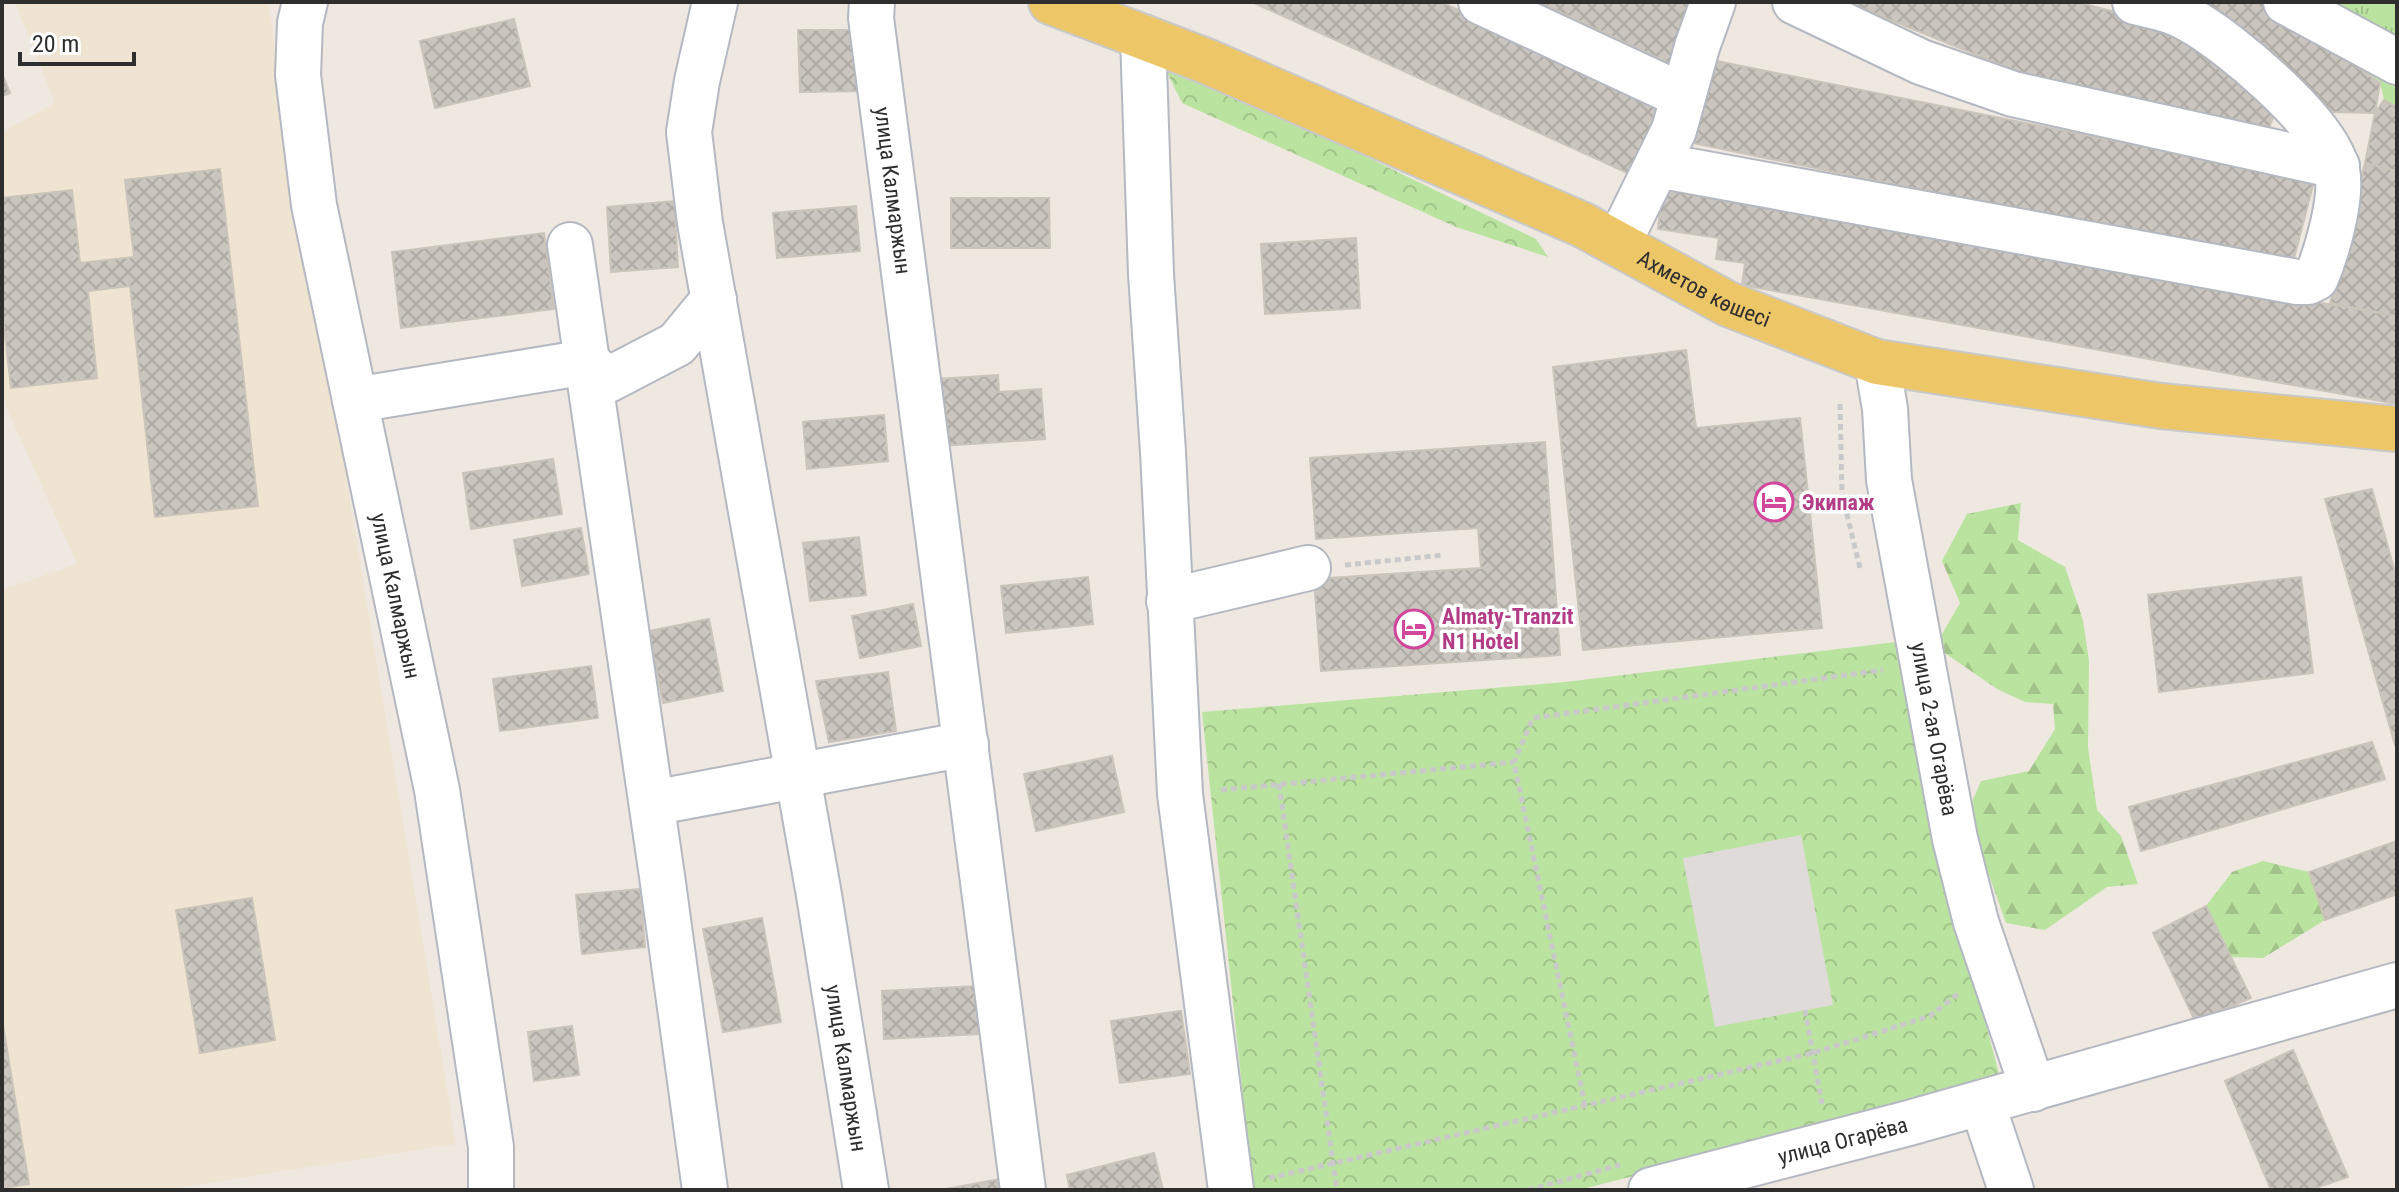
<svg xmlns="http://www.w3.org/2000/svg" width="2399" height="1192" font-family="'Roboto Condensed',sans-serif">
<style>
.education{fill:#efe4d2}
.grass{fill:url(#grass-tufts)}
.forest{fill:url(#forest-firs)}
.park{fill:url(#park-crowns)}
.plaza{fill:#dfdbd8}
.building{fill:url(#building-cross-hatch);stroke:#cac4ba;stroke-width:2}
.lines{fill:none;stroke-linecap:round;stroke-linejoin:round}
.minor-casing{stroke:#b4b8c0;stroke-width:48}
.major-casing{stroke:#c9c9c9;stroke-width:48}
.path{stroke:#c9c9c9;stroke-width:5;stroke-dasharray:6 4;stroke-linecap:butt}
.minor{stroke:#fff;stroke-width:44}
.major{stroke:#edc668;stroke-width:44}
.labels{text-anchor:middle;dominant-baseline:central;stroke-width:7;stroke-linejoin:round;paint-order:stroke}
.street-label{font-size:22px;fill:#2e2e2e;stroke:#fff}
.hotel-label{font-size:22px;font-weight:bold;fill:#b23c85;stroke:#fff;text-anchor:start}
</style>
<defs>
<pattern id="grass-tufts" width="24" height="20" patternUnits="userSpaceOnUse" patternTransform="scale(2)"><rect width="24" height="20" fill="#bbe3a0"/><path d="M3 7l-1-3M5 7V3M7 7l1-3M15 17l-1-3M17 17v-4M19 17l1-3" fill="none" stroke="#a1c38a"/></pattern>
<pattern id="forest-firs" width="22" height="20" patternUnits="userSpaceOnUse" patternTransform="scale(2)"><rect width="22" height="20" fill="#bbe3a0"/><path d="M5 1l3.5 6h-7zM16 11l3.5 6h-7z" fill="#a1c38a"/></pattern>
<pattern id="park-crowns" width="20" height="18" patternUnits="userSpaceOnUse" patternTransform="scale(2)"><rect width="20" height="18" fill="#bbe3a0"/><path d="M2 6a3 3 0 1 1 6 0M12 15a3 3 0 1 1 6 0" fill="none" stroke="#a1c38a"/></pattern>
<pattern id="building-cross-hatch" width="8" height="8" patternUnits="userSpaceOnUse" patternTransform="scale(2)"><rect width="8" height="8" fill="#cac6bf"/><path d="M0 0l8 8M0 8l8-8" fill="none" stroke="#aeaaa4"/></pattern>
</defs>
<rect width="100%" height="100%" fill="#eee8e1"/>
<path class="education" d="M15 2H268L456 1144 164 1190H2V590L77 564 2 398V132L55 103Z"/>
<path class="grass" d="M2264 2H2397V107L2384 100 2380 82Z"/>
<path class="forest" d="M2021 503 2018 540 2065 567 2083 620 2089 661 2088 747 2097 810 2121 836 2138 884 2107 887 2045 930 2006 923 1967 813 1981 781 2029 771 2055 729 2053 704 2025 702 1997 689 1935 646 1960 603 1942 561 1967 514Z
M2263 861 2309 872 2325 920 2263 958 2231 957 2206 906 2232 872Z"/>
<path class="park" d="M1159 56 1536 239 1548 257 1456 227 1182 103Z
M1896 642 1947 879 2001 1081 1579 1190H1253L1202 712 1565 682Z"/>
<path class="plaza" d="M1801 835 1833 1005 1715 1027 1683 858Z"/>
<path class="building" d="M1252 2H1441L1666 105 1636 177Z
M1538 2H1702L1671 64Z
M1846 2H2077L2191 32 2277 107 2266 136 2019 72Z
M2173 2H2264L2380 83 2375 113 2331 112 2217 20Z
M514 19 530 86 435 108 420 41Z
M798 30H864L866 91 800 92Z
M1707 59 2314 181 2292 266 1688 142Z
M2 74 10 93 2 96Z
M2384 100 2397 107V171L2365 163 2375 113Z
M2365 163 2397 171V316L2330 303Z
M220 169 258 506 155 517 130 286 88 291 97 378 11 388 2 308V198L72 190 80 263 134 257 125 180Z
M1662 188 2397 316V404L1742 285 1745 263 1716 259 1719 238 1658 229Z
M951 198H1049L1050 248H951Z
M674 201 678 267 611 272 607 207Z
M856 206 860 251 777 258 773 213Z
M544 233 554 309 401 328 392 252Z
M1356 238 1360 308 1265 314 1261 244Z
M1686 350 1696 428 1800 418 1822 628 1583 650 1553 367Z
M998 375 999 392 1041 389 1045 439 942 446 937 379Z
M884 415 888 461 807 469 803 422Z
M1545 442 1560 655 1321 671 1314 579 1481 568 1478 528 1316 539 1310 458Z
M553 459 562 514 471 529 463 473Z
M2372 489 2397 580V744L2395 745 2325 499Z
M581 528 589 574 522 586 514 540Z
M859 537 866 595 810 601 803 543Z
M1088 577 1093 624 1006 633 1001 586Z
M2301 577 2313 673 2159 692 2148 595Z
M913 604 921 646 860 658 852 616Z
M709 619 723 691 663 703 649 631Z
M591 666 598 718 500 731 493 679Z
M888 672 896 731 829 742 816 681Z
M2372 742 2385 779 2141 851 2129 807Z
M1112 756 1124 812 1036 831 1024 774Z
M2397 841V894L2325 920 2309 872Z
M640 889 645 947 582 954 576 895Z
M252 898 275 1040 200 1053 176 910Z
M2206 906 2251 998 2195 1021 2153 933Z
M762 918 781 1022 723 1032 703 929Z
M977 986 979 1034 884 1039 882 991Z
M1181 1011 1190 1074 1120 1083 1111 1021Z
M2 1019 29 1184 2 1188Z
M572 1026 579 1075 534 1081 528 1032Z
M2293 1050 2348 1177 2310 1190H2271L2225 1081Z
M1154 1153 1163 1190H1070L1067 1175Z
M1000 1179 1002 1190H941Z"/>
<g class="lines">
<g class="minor-casing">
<g id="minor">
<path id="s1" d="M305 2 300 23 298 75 314 205 437 790 491 1147V1190"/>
<path id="s2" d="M715 2 697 81 689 132 700 223 819 895 866 1190"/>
<path id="s3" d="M872 2 871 18 1023 1190"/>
<path d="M1481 2 1683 96"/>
<path d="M1795 2 1921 62 2013 94 2337 166"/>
<path d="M2286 2 2397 62"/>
<path d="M1143 37 1151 274 1163 452 1180 794 1231 1190"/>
<path d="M1657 165 2297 282H2308L2316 278C2327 252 2343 197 2337 170 2329 125 2228 40 2188 19 2172 10 2153 6 2135 2"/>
<path d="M1618 244 1674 130 1697 47 1713 2"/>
<path d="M570 245 662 876 705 1190"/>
<path id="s4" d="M1877 362 1885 409 1889 480 1955 839 1976 922 2033 1089"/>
<path d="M355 400 587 362 608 380 677 344 714 299"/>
<path d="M1169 601 1308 568"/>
<path d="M652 803 966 744"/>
<path d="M1982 1103 2011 1190"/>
<path id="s5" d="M1651 1190 1909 1123 2397 985"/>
</g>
</g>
<g class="major-casing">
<g id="major">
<path id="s6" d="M1051 2 1206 61 1583 225 1728 304 1877 362 2161 406 2397 429"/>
</g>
</g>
<path class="path" d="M1840 404 1842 494 1860 568
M1345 565 1444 555
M1279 784 1337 1190
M1221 790 1514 762
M1805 1010 1822 1104
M1585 1106 1514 762 1533 718 1883 670
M1269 1178 1813 1053 1930 1016 1959 993
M1528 1190 1620 1165"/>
<use href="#minor" class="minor"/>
<use href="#major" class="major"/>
</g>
<defs>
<g id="hotel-ring" transform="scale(2)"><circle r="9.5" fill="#fff" stroke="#d1479c" stroke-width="1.5"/><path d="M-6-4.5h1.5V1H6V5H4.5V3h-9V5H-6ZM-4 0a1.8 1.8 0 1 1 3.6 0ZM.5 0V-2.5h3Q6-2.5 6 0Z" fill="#d1479c"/></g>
</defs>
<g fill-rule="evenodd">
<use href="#hotel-ring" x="1774" y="502"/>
<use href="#hotel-ring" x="1414" y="629"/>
</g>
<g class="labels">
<g class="street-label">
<text stroke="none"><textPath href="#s3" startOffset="190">улица Калмаржын</textPath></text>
<text stroke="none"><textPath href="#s6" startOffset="714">Ахметов көшесі</textPath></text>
<text stroke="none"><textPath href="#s1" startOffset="604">улица Калмаржын</textPath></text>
<text stroke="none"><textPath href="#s4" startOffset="372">улица 2-ая Огарёва</textPath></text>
<text stroke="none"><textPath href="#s2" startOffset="1082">улица Калмаржын</textPath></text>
<text stroke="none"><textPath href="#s5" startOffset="198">улица Огарёва</textPath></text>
</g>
<g class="hotel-label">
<text x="1802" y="502">Экипаж</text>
<text x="1442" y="616">Almaty-Tranzit<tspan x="1442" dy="25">N1 Hotel</tspan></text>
</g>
</g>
<rect width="2399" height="1192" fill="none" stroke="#2e2e2e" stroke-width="8"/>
<path d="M20 52v12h114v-12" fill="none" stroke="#2e2e2e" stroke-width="4"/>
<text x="32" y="52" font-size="24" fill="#2e2e2e" stroke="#ffffff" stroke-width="6" paint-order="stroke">20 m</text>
</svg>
